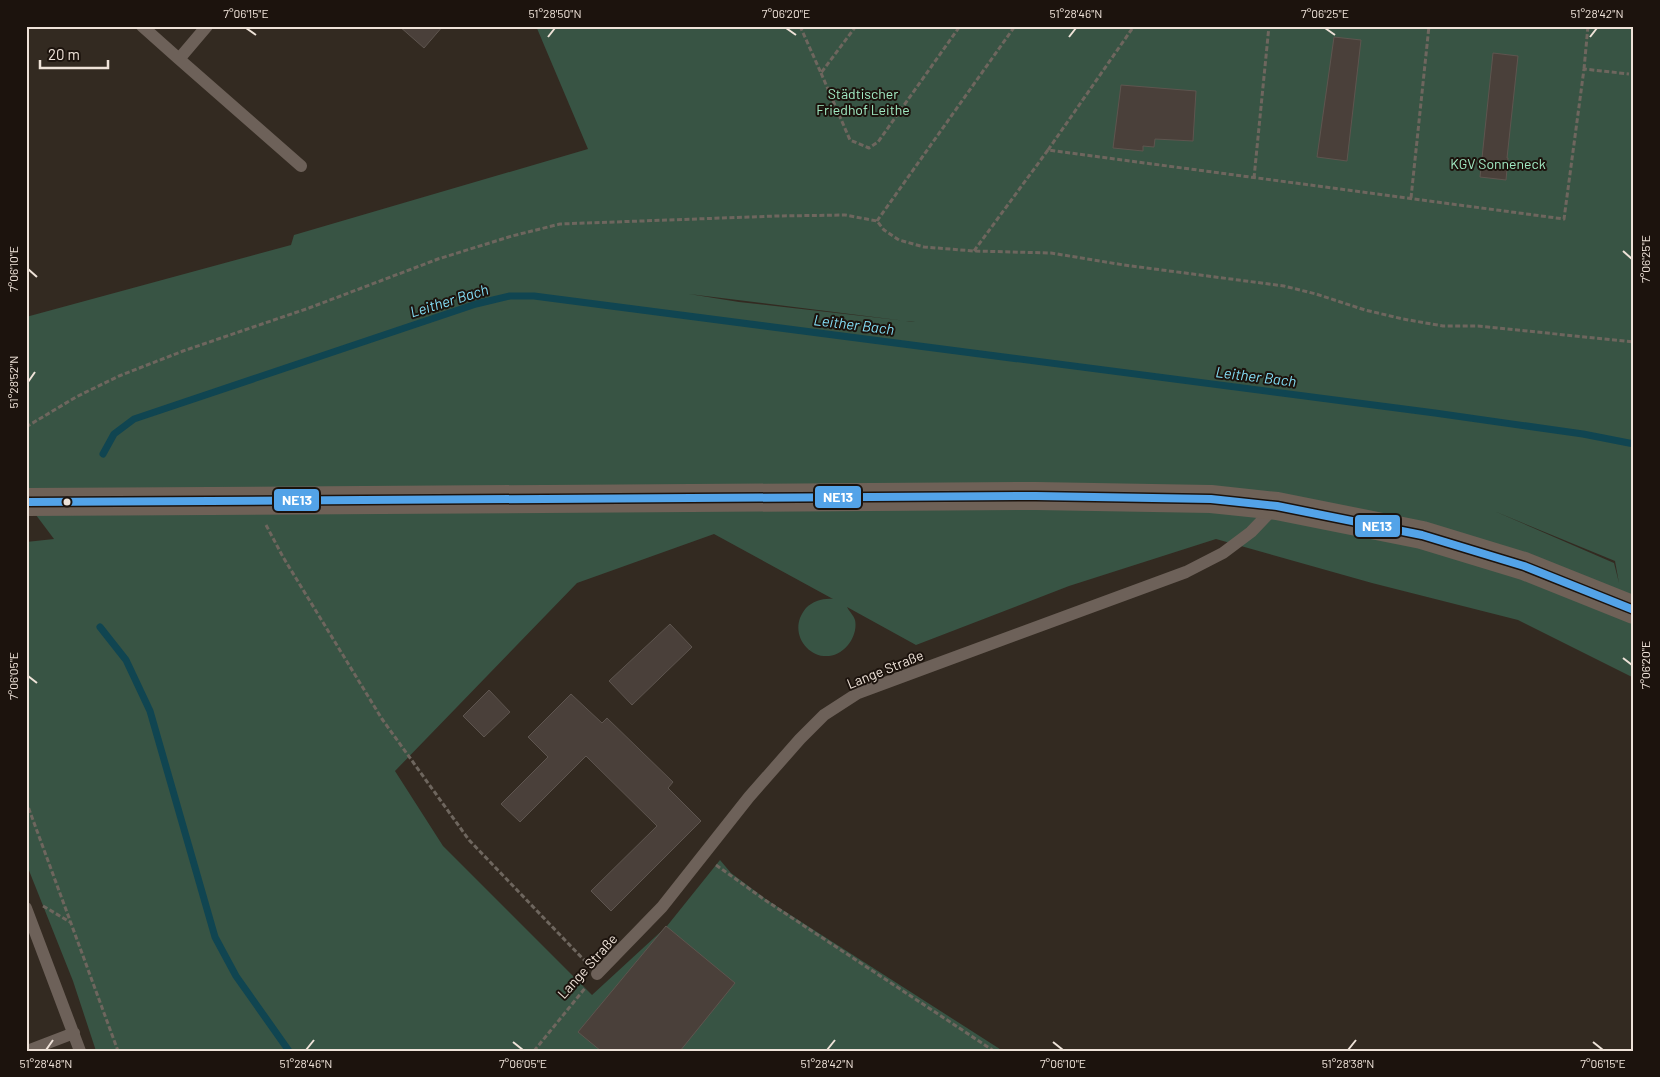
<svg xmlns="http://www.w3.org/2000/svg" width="1660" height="1077" font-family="Barlow,sans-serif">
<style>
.green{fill:#385444;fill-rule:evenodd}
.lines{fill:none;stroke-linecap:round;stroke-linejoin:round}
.stream{stroke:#104551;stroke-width:7}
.building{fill:#4a403a;stroke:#5e554f}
.path{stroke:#6e665e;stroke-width:3;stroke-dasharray:5 2.5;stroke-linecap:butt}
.lane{stroke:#6d6159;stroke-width:12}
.primary{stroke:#6e6157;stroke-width:28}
.bus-1-casing{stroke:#1c130d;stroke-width:11}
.bus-1{stroke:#53a3e8;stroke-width:8}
.ticks{fill:none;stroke:#eee2d8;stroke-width:2}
.bus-dot{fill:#eee2d8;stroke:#1c130d;stroke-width:2}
.labels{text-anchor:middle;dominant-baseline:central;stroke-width:4;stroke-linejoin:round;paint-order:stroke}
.park-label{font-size:14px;fill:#a1eac3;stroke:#1c130d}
.street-label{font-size:14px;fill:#eee2d8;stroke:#1c130d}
.water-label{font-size:15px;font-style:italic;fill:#83dcf4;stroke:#1c130d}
.line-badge{stroke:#1c130d;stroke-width:2}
.badge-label{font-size:14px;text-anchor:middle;font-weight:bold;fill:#fff}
.neatline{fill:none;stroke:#eee2d8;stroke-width:2}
.ticks-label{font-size:12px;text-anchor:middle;fill:#eee2d8}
</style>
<rect width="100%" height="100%" fill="#332a21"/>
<path class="green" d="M536 26H1634V608L1291 504 26 500V317L291 245 294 235 588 149ZM689 294 914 322H915L739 302ZM1494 511 1615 561 1619 583 1614 563Z
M1209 501 1420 537 1634 612V678L1518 620 1372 583 1216 539 1069 586 916 645 847 607C849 611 854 616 855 620 857 629 853 639 848 645 823 675 781 638 806 608 813 601 824 598 833 599L714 534 577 583 395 771 443 846 592 995 667 926 720 860 731 873 767 900 1003 1051H96L73 981 26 863V542L54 539 27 503Z"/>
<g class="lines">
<path class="stream" d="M103 454 114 434 134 419 476 304 510 296H534L1435 413 1583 434 1634 444
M100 627 126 660 150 711 215 937 236 976 289 1051"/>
</g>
<path class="building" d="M399 26H443L424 48Z
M1334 37 1361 40 1347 161 1317 157Z
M1493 53 1518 56 1507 158H1508L1506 180 1480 177Z
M1121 85 1196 91 1193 141 1155 139 1154 147 1143 146V151L1113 148Z
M670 624 692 647 632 705 609 681Z
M489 690 510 712 484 737 463 716Z
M571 694 602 723 607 718 673 782 668 788 701 821 611 911 591 891 657 826 586 756 520 822 501 804 548 757 528 737Z
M666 926 735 983 680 1051H601L578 1032Z"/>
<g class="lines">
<path class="path" d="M800 26 821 73 856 26
M1584 69 1588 26
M821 73 850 140 869 148 878 142 960 26
M1048 150 1134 26
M1254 178 1269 26
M1411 198 1429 26
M877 221 1015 26
M974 251 1048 150 1564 219 1584 69 1629 74
M26 427 76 397 119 376 183 351 309 308 438 259 512 236 560 224 777 216 845 215 877 221 884 230 899 240 924 247 974 251 1051 253 1124 265 1284 286 1316 294 1365 310 1403 319 1443 326H1478L1634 342
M266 525 283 557 382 719 469 840 586 962
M26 801 118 1051
M716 865 765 900 994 1051
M43 906 70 922
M534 1051 586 987"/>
<path class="lane" d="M142 26 179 59 207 26
M179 59 301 166
M26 908 80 1051
M597 974 662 907 749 797 800 739 824 715 858 693 1186 572 1223 553 1251 532 1275 507
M27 1051 74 1033"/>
<path class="primary" d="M26 502 1036 496 1211 499 1277 506 1422 535 1524 566 1634 610"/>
<g class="bus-1-casing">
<path id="bus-1" d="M26 502 1036 496 1211 499 1277 506 1422 535 1524 566 1634 610"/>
</g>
<use href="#bus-1" class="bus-1"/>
</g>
<path class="ticks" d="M246 28 256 35M786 28 796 35M1325 28 1335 35M548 37 555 28M1069 37 1076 28M1590 37 1597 28M1623 251 1632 259M28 269 37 277M28 382 35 372M1623 658 1632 665M28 676 37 683M513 1042 523 1050M1053 1042 1063 1050M1593 1042 1603 1050M46 1050 53 1040M306 1050 314 1040M827 1050 835 1040M1348 1050 1356 1040"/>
<circle class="bus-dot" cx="67" cy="502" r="4.5"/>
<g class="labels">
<g class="park-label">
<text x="863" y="93">Städtischer<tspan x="863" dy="16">Friedhof Leithe</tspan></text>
<text x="1498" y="163">KGV Sonneneck</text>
</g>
<g class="street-label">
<text transform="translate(885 669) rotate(-22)">Lange Straße</text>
<text transform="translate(587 966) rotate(-48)">Lange Straße</text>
</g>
<g class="water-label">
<text transform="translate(449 300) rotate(-17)">Leither Bach</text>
<text transform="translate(854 324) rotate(7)">Leither Bach</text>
<text transform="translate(1256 376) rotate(7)">Leither Bach</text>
</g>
</g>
<g class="line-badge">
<rect x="814" y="485" width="48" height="24" rx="5" fill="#53a3e8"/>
<rect x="273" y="488" width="47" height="24" rx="5" fill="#53a3e8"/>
<rect x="1354" y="514" width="47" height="24" rx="5" fill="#53a3e8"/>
</g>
<g class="badge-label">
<text x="838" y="502">NE13</text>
<text x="297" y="505">NE13</text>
<text x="1377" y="531">NE13</text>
</g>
<rect width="1660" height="1077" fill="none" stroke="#1c130d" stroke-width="55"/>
<path d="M40 60v8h68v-8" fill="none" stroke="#eee2d8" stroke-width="2.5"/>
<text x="48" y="60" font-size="15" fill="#eee2d8" stroke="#1c130d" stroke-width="4" paint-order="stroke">20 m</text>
<rect x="28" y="28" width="1604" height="1022" class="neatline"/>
<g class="ticks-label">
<text x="246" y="18">7°06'15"E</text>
<text x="555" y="18">51°28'50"N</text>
<text x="786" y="18">7°06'20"E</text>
<text x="1076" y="18">51°28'46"N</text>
<text x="1325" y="18">7°06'25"E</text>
<text x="1597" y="18">51°28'42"N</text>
<text transform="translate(1646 259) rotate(-90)" y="4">7°06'25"E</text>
<text transform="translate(14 269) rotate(-90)" y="4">7°06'10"E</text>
<text transform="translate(14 382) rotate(-90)" y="4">51°28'52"N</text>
<text transform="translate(1646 665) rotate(-90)" y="4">7°06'20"E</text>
<text transform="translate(14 676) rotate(-90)" y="4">7°06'05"E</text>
<text x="46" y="1068">51°28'48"N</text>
<text x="306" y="1068">51°28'46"N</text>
<text x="523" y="1068">7°06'05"E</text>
<text x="827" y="1068">51°28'42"N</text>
<text x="1063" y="1068">7°06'10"E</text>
<text x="1348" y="1068">51°28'38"N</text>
<text x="1603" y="1068">7°06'15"E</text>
</g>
</svg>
